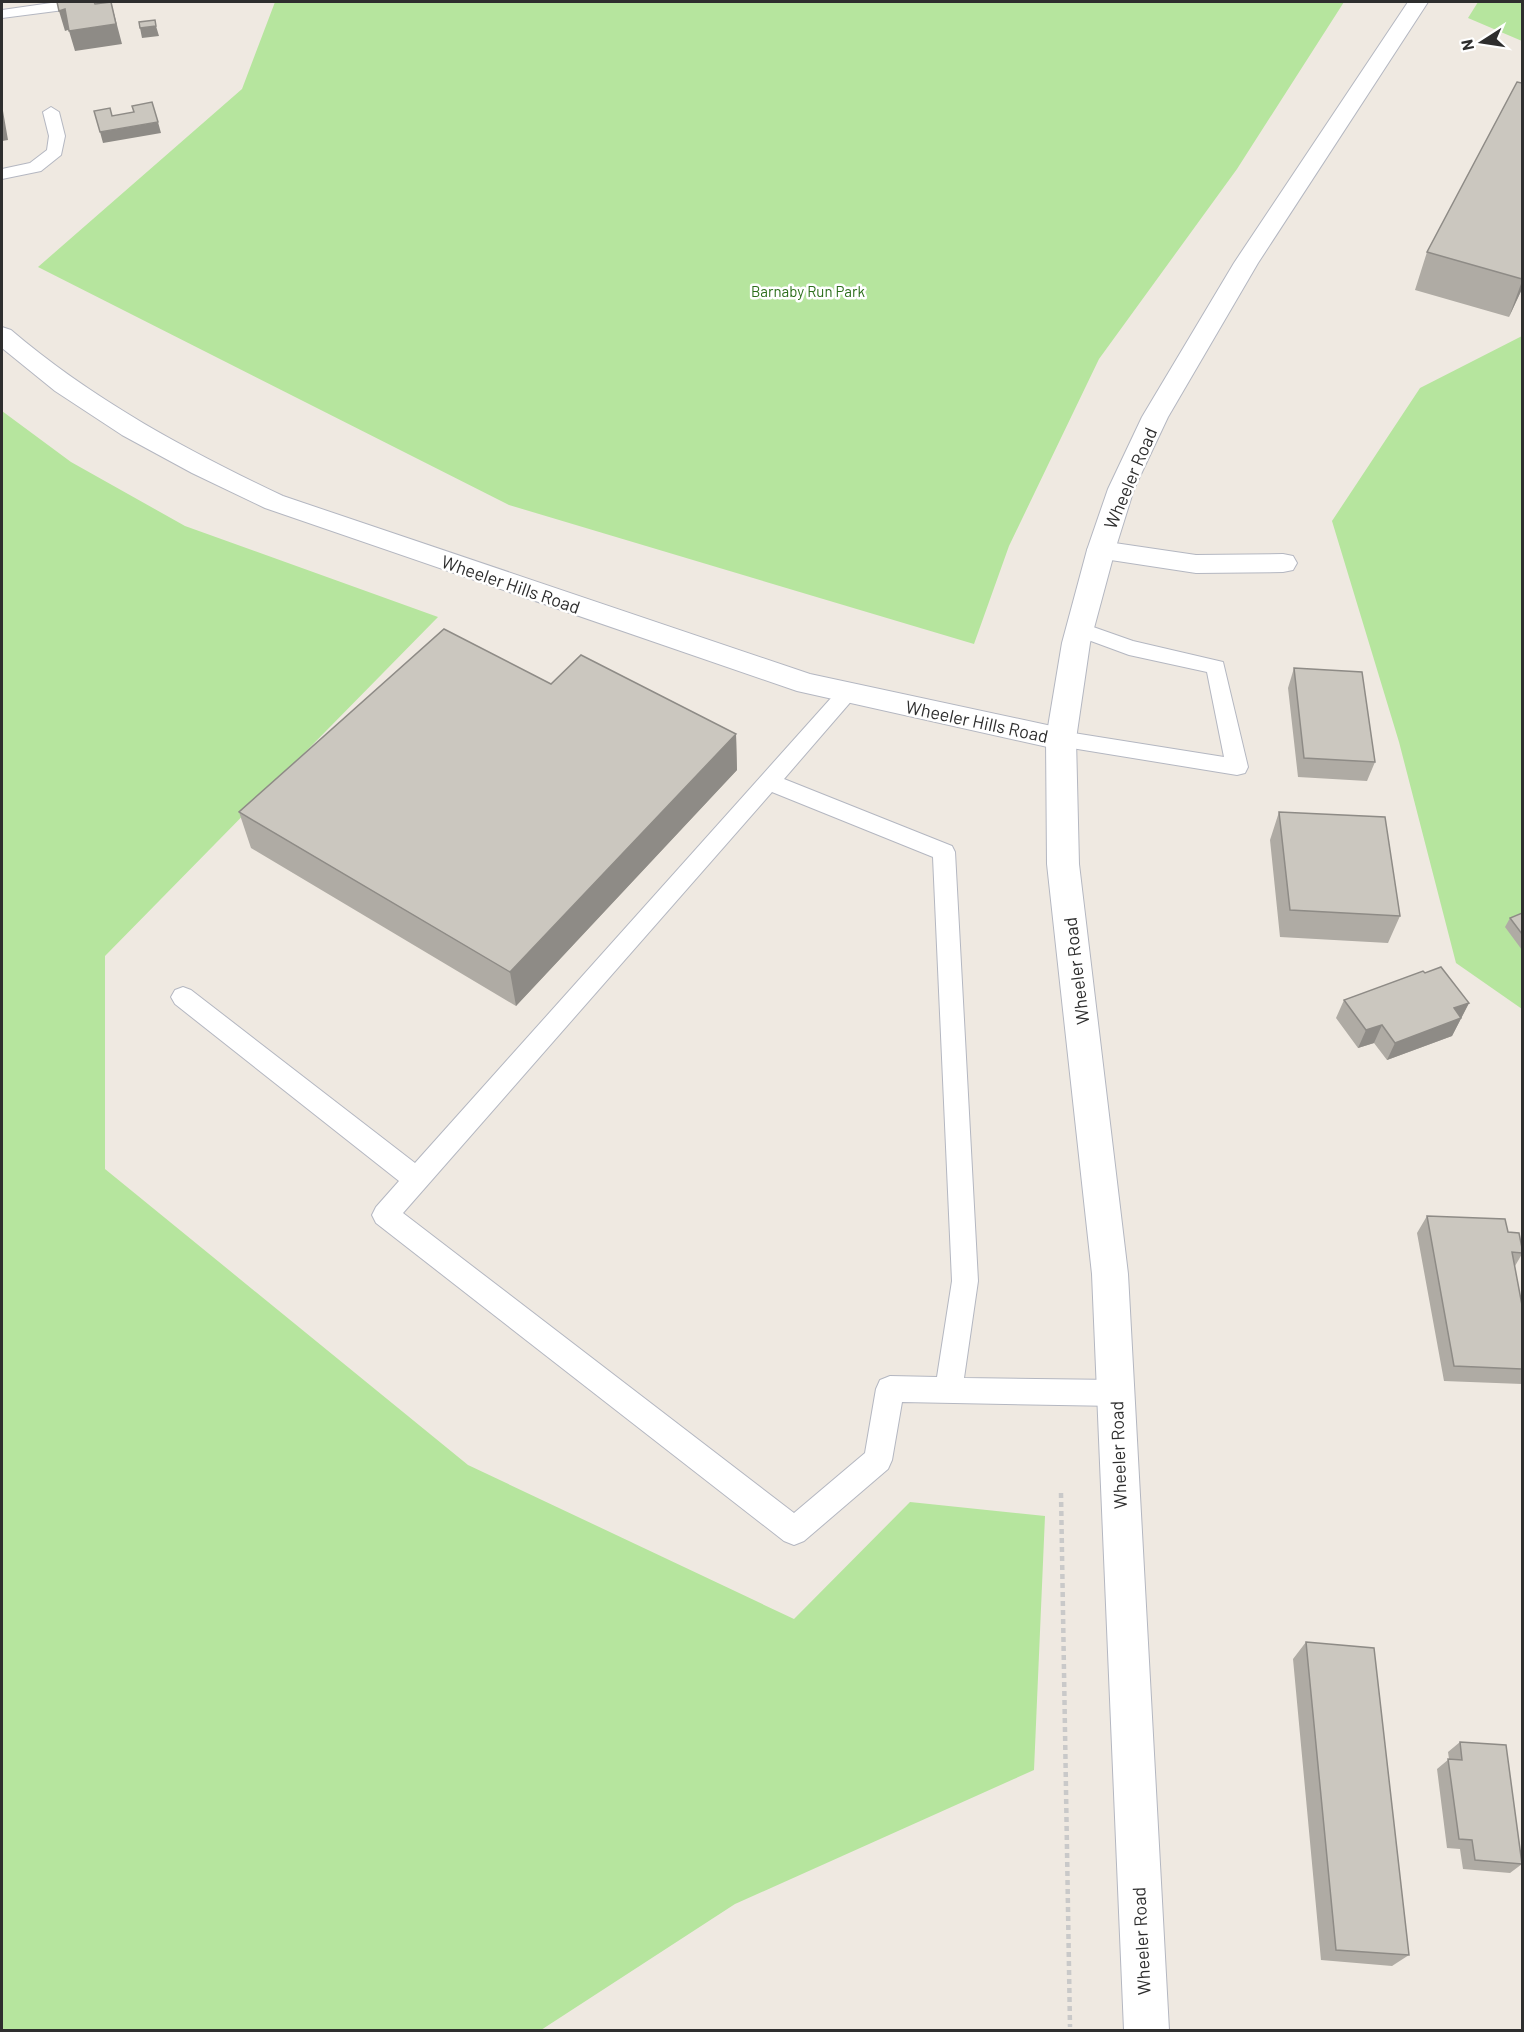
<svg xmlns="http://www.w3.org/2000/svg" width="1524" height="2032" font-family="Barlow,sans-serif">
<style>
.green{fill:#b6e59e}
.lines{fill:none;stroke-linecap:round;stroke-linejoin:round}
.lane-casing{stroke:#b4b7c1;stroke-width:2}
.street-casing{stroke:#b4b7c1;stroke-width:2}
.secondary-casing{stroke:#b4b7c1;stroke-width:2}
.path{stroke:#c9c9c9;stroke-width:4.5;stroke-dasharray:5 4;stroke-linecap:butt}
.lane{fill:#fff;fill-rule:evenodd}
.street{fill:#fff;fill-rule:evenodd}
.secondary{fill:#fff;fill-rule:evenodd}
.wall{fill:#afaba4}
.shaded-wall{fill:#8e8b86}
.building{fill:#cbc7bf;stroke:#8e8b86;stroke-width:1.5}
.labels{text-anchor:middle;dominant-baseline:central;stroke-width:5;stroke-linejoin:round;paint-order:stroke}
.far-park-label{font-size:15px;fill:#2c6e1b;stroke:#fff}
.street-label{font-size:18px;fill:#2e2e2e;stroke:#fff}
</style>
<rect width="100%" height="100%" fill="#efe9e1"/>
<path class="green" d="M275 2H1344L1237 169 1099 359 1009 546 974 644 509 505 38 267 242 89Z
M1478 2H1522V41L1468 18Z
M1522 336V1009L1456 963 1399 742 1332 521 1420 388Z
M2 411 71 462 185 526 438 617 105 956V1169L468 1465 794 1619 910 1502 1045 1516 1034 1770 735 1904 541 2030H2Z"/>
<g class="lines">
<g class="lane-casing">
<path id="lane" d="M58 2H95L87 7 2 18V10Z
M51 107 59 112 65 136 61 155 41 171 2 179V169L30 163 47 150 49 136 43 112Z
M1079 622 1133 641 1223 662 1248 767 1245 773 1237 775 1053 745 1050 739 1053 733 1061 731 1224 757 1207 672 1129 655 1072 634 1069 629 1072 624Z
M847 685 854 688 858 693 854 698 784 779 952 846 955 852 978 1281 964 1378 1116 1380 1126 1384 1130 1393 1126 1402 1116 1406 902 1402 892 1460 888 1469 804 1541 794 1545 784 1541 376 1223 372 1215 376 1207 399 1181 175 1004 171 997 175 990 183 987 191 990 415 1163 840 688ZM772 792 933 857 952 1281 937 1377 890 1376 880 1380 876 1389 865 1453 794 1513 403 1213Z"/>
</g>
<g class="street-casing">
<path id="street" d="M2 327 11 330C93 400 186 450 283 496L810 674 1061 728 1071 731 1076 739 1071 747 1061 750 797 691 265 508 192 473 122 435 55 391 2 348Z
M1101 541 1196 555 1283 554 1293 556 1297 563 1293 570 1283 572 1196 573 1091 557 1087 550 1091 543Z"/>
</g>
<g class="secondary-casing">
<path id="secondary" d="M1408 2H1428L1258 263 1168 417 1134 489 1115 550 1090 643 1076 739 1079 864 1128 1274 1169 2030H1124L1092 1274 1047 864 1046 739 1062 643 1087 550 1108 489 1142 417 1234 263Z"/>
</g>
<path class="path" d="M1061 1493 1070 2027"/>
<use href="#lane" class="lane"/>
<use href="#street" class="street"/>
<use href="#secondary" class="secondary"/>
</g>
<path class="wall" d="M1522 83V289L1509 317 1415 290 1427 252Z
M1294 668 1375 762 1367 781 1298 777 1288 688Z
M551 684 736 734 737 770 516 1006 251 848 239 812Z
M1279 812 1400 916 1388 943 1280 937 1270 840Z
M1522 913V950L1505 927 1510 918Z
M1425 973 1469 1003 1452 1036 1387 1060 1374 1043 1358 1048 1336 1018 1344 1000Z
M1427 1216 1508 1232 1522 1248V1254L1515 1266 1522 1369V1384L1444 1381 1417 1233Z
M1306 1642 1409 1955 1392 1966 1321 1960 1293 1659Z
M1460 1742 1522 1864 1510 1873 1463 1869 1460 1849 1447 1848 1437 1769 1449 1759 1448 1752Z"/>
<path class="shaded-wall" d="M111 2 122 44 75 51 69 31Z
M65 9 71 29 65 31 59 11Z
M156 26 159 36 142 38 140 28Z
M2 105 8 140 2 141Z
M158 122 161 133 103 143 100 132Z
M1522 281V289L1509 317Z
M736 734 737 770 516 1006 510 972Z
M1469 1003 1452 1036 1387 1060 1395 1043 1454 1008Z
M1382 1025 1374 1043 1358 1048 1366 1030Z"/>
<path class="building" d="M57 2H94L95 4 111 2 116 24 69 31 65 9 59 11Z
M155 20 156 26 140 28 139 22Z
M1517 82 1522 83V279L1427 252Z
M152 102 158 122 100 132 94 111 110 108 112 116 134 112 132 106Z
M444 629 551 684 581 655 736 734 510 972 239 812Z
M1294 668 1362 672 1375 762 1304 758Z
M1279 812 1385 817 1400 916 1290 910Z
M1522 913V934L1510 918Z
M1441 967 1469 1003 1454 1008 1461 1018 1395 1043 1382 1025 1366 1030 1344 1000 1423 971 1425 973Z
M1427 1216 1505 1219 1508 1232 1519 1233 1522 1248V1253L1512 1252 1522 1305V1369L1454 1366Z
M1306 1642 1374 1648 1409 1955 1336 1950Z
M1460 1742 1506 1745 1522 1864 1475 1860 1472 1840 1459 1839 1448 1759 1462 1760Z"/>
<g class="labels">
<g class="far-park-label">
<text x="808" y="291">Barnaby Run Park</text>
</g>
<g class="street-label">
<text transform="translate(1130 478) rotate(-67)">Wheeler Road</text>
<text transform="translate(511 584) rotate(19)">Wheeler Hills Road</text>
<text transform="translate(977 721) rotate(12)">Wheeler Hills Road</text>
<text transform="translate(1076 971) rotate(-97)">Wheeler Road</text>
<text transform="translate(1118 1455) rotate(-92)">Wheeler Road</text>
<text transform="translate(1141 1941) rotate(-93)">Wheeler Road</text>
</g>
</g>
<rect width="1524" height="2032" fill="none" stroke="#2e2e2e" stroke-width="6"/>
<g transform="translate(1482 42) rotate(258)" stroke="#ffffff" stroke-width="4.5" paint-order="stroke">
<path d="M0-4.5L10 22L0 15L-10 22Z" fill="#2e2e2e"/>
<text y="-9" font-size="16" font-weight="bold" text-anchor="middle" fill="#2e2e2e">N</text>
</g>
</svg>
